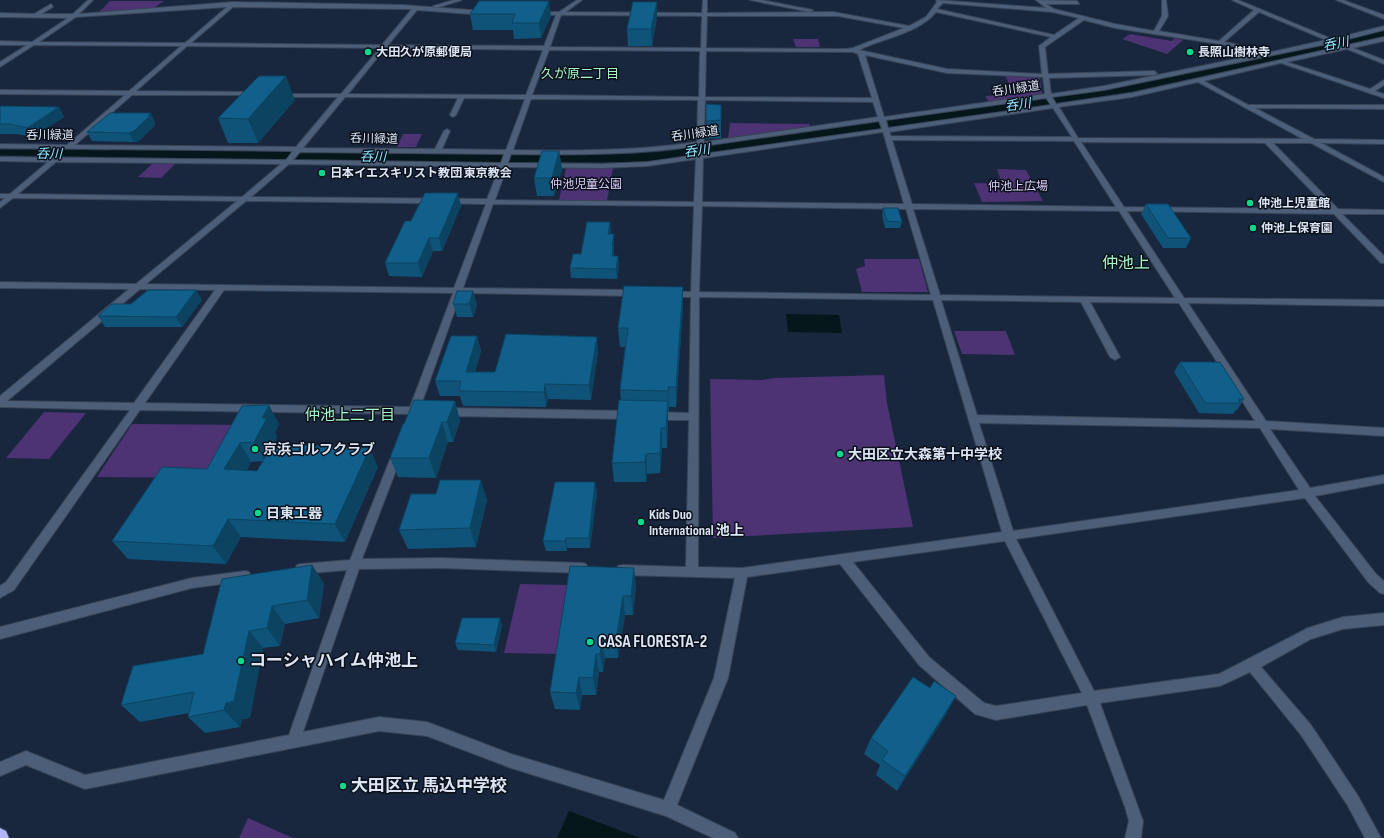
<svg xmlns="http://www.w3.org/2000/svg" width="1384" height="838" font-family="'Sofia Sans Condensed','Noto Sans JP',sans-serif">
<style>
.green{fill:#4d3274}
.water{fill:#06171b}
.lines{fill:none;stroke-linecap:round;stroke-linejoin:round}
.minor-casing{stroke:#384356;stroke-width:2}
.highway-casing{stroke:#384356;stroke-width:2}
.minor{fill:#4d5e78;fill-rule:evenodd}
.highway{fill:#afb5f6;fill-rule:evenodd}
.wall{fill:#0f5378;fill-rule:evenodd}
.shaded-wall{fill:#0c4361}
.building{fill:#11608b;stroke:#0c4361}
.poi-dot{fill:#0ad98b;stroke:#0a101a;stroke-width:1.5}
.labels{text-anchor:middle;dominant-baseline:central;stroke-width:3;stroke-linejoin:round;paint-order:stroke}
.far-poi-label{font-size:12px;font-weight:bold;fill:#dbe5f4;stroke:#0a101a;text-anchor:start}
.far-street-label{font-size:12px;fill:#dbe5f4;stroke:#0a101a}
.far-park-label{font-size:12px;fill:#dccefa;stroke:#0a101a}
.far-water-label{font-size:13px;font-style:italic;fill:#8de5ff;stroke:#0a101a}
.far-neighbourhood-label{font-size:13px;fill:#a7f6c8;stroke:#0a101a}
.poi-label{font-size:14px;font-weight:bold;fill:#dbe5f4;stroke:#0a101a;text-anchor:start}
.neighbourhood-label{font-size:15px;fill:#a7f6c8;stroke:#0a101a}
.quarter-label{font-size:16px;fill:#a7f6c8;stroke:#0a101a}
.near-poi-label{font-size:17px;font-weight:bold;fill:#dbe5f4;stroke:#0a101a;text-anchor:start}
</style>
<rect width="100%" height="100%" fill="#19273e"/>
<path class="green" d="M110 1H164L151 10 98 13Z
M1130 34 1172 41 1174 38 1183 40 1167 54 1122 39Z
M793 39H818L820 47H796Z
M1005 75 1040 77 1042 96 989 102 985 96 1014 95Z
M730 123 810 124V127L728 138Z
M403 134H422L416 147H397Z
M152 164H175L161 178 138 177Z
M566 168H613L607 201 559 200Z
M997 169 1026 170 1043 201 982 202 974 183 1002 184Z
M864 259H919L928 292H862L856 269 865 266Z
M954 331H1006L1015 355 962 354Z
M884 375 887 403 913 527 713 538 710 379 762 380 774 378Z
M44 412 86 413 49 459 6 458Z
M132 424 252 425 223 478 97 477Z
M520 584 568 585 557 654 504 653Z
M248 818 293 838H239Z"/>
<path class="water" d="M1384 28V37L1129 92 881 130 645 162H434L0 155V150H60L62 149 108 151 112 150 627 154 663 152 1104 88Z
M786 314 839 315 842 333 788 332Z
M569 811 640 838H557Z"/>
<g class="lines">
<g class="minor-casing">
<path id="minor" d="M88 0H93L79 14 233 2 403 5 484 11 487 13 484 15 417 10 388 45 544 46 556 15H538L536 12H559L577 0H582L566 12 702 13 703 0H707V13L833 12 909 26 926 17 937 2 936 0 1046 8 1036 0 1077 1 1079 4H1046L1054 9 1115 24 1154 31 1162 16V0H1166L1168 16 1159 31 1219 41 1254 10 1232 0H1238L1332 39 1384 26V30L1332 43 1104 90 1052 97 1056 104 1132 93 1384 37V41L1353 48 1384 60V64L1347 49 1287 62 1370 89 1384 80V85L1375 91 1384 94V98L1281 63 1204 81 1248 105H1384V109L1255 108 1314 139 1384 140V144L1321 143 1384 177V182L1311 143H1273L1338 209 1384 210V214H1342L1384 256V263H1381L1334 214 1127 211 1184 298 1384 300V306L1188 303 1266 421 1384 428V436L1270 429 1310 488 1384 475V483L1315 496 1376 574 1384 581V594L1380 593 1368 582 1305 498 1016 539 1094 691 1219 674 1308 628 1343 617 1384 613V625L1343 629 1311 639 1261 667 1311 725 1358 796 1381 838H1365L1348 806 1301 735 1250 672 1220 686 1100 703 1143 821 1141 838H1125L1129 821 1125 807 1087 705 996 720 975 714 919 665 840 564 747 577 728 678 677 805 735 833 738 838H713L666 816 511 768 427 736 379 731 85 789 26 765 0 776V762L26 751 85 775 289 735 347 570 301 574 297 573 295 569 297 565 301 564 350 560 393 452 394 449H402L403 452 362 559 441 558 582 563 586 564 588 568 586 572 582 573 441 568 359 569 303 732 379 717 427 722 511 754 664 800 714 678 735 578 622 575 618 574 616 570 618 566 622 565 686 567 689 420H655L650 416 655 412 689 413 691 297H670L666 294 670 291 691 292 694 206 493 204 463 288 636 290 640 293 636 296 461 293 420 408 424 411 423 413 413 417 409 414 140 410 14 590 0 598V586L6 582 130 410 0 407V396L129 289 0 288V282L136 284 237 201 13 198 0 208V202L5 198H0V194H10L48 162 0 161V157L286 160 293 151 0 148V144L67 145 125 95 0 94V90L129 91 181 46 34 45 0 67V62L27 45H0V41L32 42 68 18 0 17V13L34 14 51 4 53 7 41 14H73ZM943 3 1052 12 1079 18 1054 35 937 9ZM227 7 185 43 39 42 76 17ZM233 7 403 9H412L382 45 191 43ZM936 12 1051 37 1039 46 1042 74 947 69 859 50C882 39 921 32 936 12ZM1259 12 1326 40 1262 54 1235 44 1224 42ZM561 15 702 16 701 48 550 47ZM707 16H838L904 28 853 48 845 49 706 48ZM1084 20 1115 28 1232 46 1255 55 1104 86 1051 94 1049 78 1154 75 1157 73 1154 71 1048 74 1045 47ZM187 46 380 48 341 94H278V96L280 97H338L296 147 75 145 132 95H256L257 94 254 92 136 91ZM385 48 543 50 526 95 348 94ZM549 50 700 51 699 97 532 95ZM706 51 853 52 858 54 872 98 705 97ZM865 55 947 73 1043 77 1045 94 884 117ZM1198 82 1303 139 1078 138 1059 107 1132 97ZM345 97 458 98 450 115 453 117 456 115 464 98 525 99 506 150 442 149 450 131 447 129 444 131 435 149 303 148ZM1046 98 1051 105 888 128 886 120ZM531 99 698 100 697 142C635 151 574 151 513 150ZM705 100 873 102 878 117 704 142ZM1053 108 1072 137 891 136 889 132ZM879 121 882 129 703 154V146ZM883 132 904 204 702 202 703 158ZM892 140 1074 141 1116 207 912 204ZM1081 142 1265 143 1329 209 1124 207ZM697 146 696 155 648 162 601 164 508 163 511 154C573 155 635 155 697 146ZM300 152 504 154 501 163 293 160ZM696 159 694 202 495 200 507 167 601 168 648 166ZM56 162 281 164 242 197 18 194ZM289 164 500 167 487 199 251 197ZM246 201 486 204 454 288 146 284ZM702 206 906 209 931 295 699 292ZM913 209 1119 211 1175 298 940 295ZM140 289 215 290 134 403 7 401ZM224 290 453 293 410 407 145 403ZM699 297 933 300 1002 532 742 568 698 567ZM941 300 1081 302 1110 357 1115 360 1120 357 1090 302 1179 303 1255 421 977 415ZM979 423 1260 428 1299 490 1013 531ZM1005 541 1082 693 996 706 984 703 929 657 853 562Z
M454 0H462L436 8 433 6Z
M750 0H761L813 10 810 12Z
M1336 0H1343L1384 15V19Z
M445 408 631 411 636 415 631 419 445 416 440 412Z
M245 571 249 572 251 576 249 580 245 581 192 588 0 639V627L192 578Z"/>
</g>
<g class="highway-casing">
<path id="highway" d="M0 828 6 831 9 838H0Z"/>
</g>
<use href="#minor" class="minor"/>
<use href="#highway" class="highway"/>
</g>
<path class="wall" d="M479 1 551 16 541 38 514 39 513 30H473L470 14Z
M657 17 652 46H628L627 29Z
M295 100 258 143H228L218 118Z
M706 104 721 120V138L706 139Z
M0 106 59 107 64 117 33 137 17 134H0Z
M155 122 154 124 155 125 139 141 134 142 92 141 87 132Z
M559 151 562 169 554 196H537L534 178Z
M1146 204 1191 238 1186 248H1163L1141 214Z
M461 206 442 251H433L422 277 389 276 385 263 411 221Z
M883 208 902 222 900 228H885L882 215Z
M610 222 611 234H614V256H618L619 266 617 279 571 278 570 268 581 254Z
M683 287V307L676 407H669V411H668V421L667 448H662L660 473 647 474 646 482H614L612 463 621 400 620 390 625 347H620L618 328Z
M196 290 202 300 182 327H105L98 316 131 304Z
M473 291 477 305 473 317H457L453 304Z
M477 336 481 351 475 372H495L598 352 591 400 548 399 546 407 463 406 460 396H440L435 381Z
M1180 362 1244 399 1237 410H1236L1233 414 1199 413 1174 372Z
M455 401 460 421 453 442H448L436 478 398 477 390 458 404 424Z
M242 406 279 424 275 433 277 437 273 444 378 467 345 542 241 537 226 564 128 559 112 541 207 469ZM263 461 257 471 247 470 251 462Z
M595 482 597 493 590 548H567V551H546L543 541Z
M487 500 476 547 408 549 399 530Z
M312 565 324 584 319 618 285 624 280 646 263 648 250 718 242 719 240 727 205 733 188 717 189 713 140 722 121 705 203 654Z
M570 566 636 586 633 615H625L618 658H605L603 672H599L596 695H582L580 710 555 709 550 692Z
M502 625 496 652 458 650 455 643Z
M947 713 897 791 876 775 880 765 864 754 871 738Z"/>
<path class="shaded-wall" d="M549 1 551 16 541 38 539 23Z
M657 2V17L652 46 651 29Z
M286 76 295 100 258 143 248 119Z
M59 107 64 117 33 137 27 128Z
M151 113 155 122 154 124 155 125 139 141 134 142 129 133Z
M559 151 562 169 554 196 552 178Z
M458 193 461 206 442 251 439 238Z
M610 222 611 232 609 244 608 234Z
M614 234V256H612V246Z
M429 238 433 251 422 277 418 263Z
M618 256 619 266 617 279 616 269Z
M683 287V307L676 407V387Z
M196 290 202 300 182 327 176 317Z
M473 291 477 305 473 317 469 304Z
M477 336 481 351 470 387 466 372Z
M597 337 598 352 591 400 589 385Z
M545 384 548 399 546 407 544 392Z
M668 387 669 407V411L668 391Z
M455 401 460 421 453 442 447 422Z
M668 401V421L667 448 666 428Z
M269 405 279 424 275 433 277 437 265 461 254 442 262 418Z
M442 422 448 442 436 478 429 458Z
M661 428 662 448 660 473V453Z
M240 443 251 462 236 488 224 469Z
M370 448 378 467 345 542 335 524Z
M646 454 647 474 646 482 645 462Z
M481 480 487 500 476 547 470 528Z
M595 482 597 493 590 548 589 538Z
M228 519 241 537 226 564 213 546Z
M566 538 567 548V551L565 541Z
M312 565 324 584 319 618 307 600Z
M634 568 636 586 633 615 631 596Z
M623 596 625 615 618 658 616 641Z
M272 606 285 624 280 646 267 628Z
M500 618 502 625 496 652 494 645Z
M249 631 263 648 250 718 242 719 240 727 224 710 226 703Z
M602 640 605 658 603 672 600 654Z
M596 654 599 672 596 695 593 678Z
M579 677 582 695 580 710 576 693Z
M956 696 947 713 897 791 905 776Z"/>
<path class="building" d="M479 1H549L539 23H512L515 14H470Z
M633 2H657L651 29H627Z
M259 76H286L248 119 218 118Z
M706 104 721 105V120L706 121Z
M0 106 59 107 27 128 11 124H0Z
M110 113H151L148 116H150L134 131 129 133 87 132Z
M542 151H559L552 178H534Z
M425 193H458L439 238H429L418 263H385L405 221H411Z
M1146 204H1168L1191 238H1168Z
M883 208H898L902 222 887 221Z
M587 222H610L608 234H614L612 246H613L612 256H618L616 269 570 268 573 254H581Z
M624 286 683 287 676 387H668V391L620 390 628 328H618Z
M148 290H196L176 317 98 316 112 304H131Z
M457 291H473L469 304H453Z
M506 334 597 337 589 385 545 384 544 392 459 391 461 381H435L451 336H477L466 372H495Z
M1180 362H1220L1244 399H1238L1240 403H1205Z
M414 400 455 401 447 422H442L429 458H390L403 424H404Z
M619 400 668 401 666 428H661L660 453 646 454 645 462 612 463Z
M269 405 262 418H267L254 442 240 443 224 469 257 471 273 444 370 448 335 524 228 519 213 546 112 541 162 467 207 469 242 406Z
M440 480H481L470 528 399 530 411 494H436Z
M555 482H595L589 538H566L565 541H543Z
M312 565 307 600 272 606 267 628 249 631 234 701 226 703 224 710 188 717 194 692 121 705 133 666 203 654 222 579Z
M570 566 634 568 631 596H623L616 641 602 640 600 654H596L593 678 579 677 576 693 550 692Z
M462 618H500L494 645 455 643Z
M913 677 930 688 934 681 956 696 905 776 882 760 888 751 871 738Z"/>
<g class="poi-dot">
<circle cx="368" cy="52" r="4"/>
<circle cx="1190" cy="52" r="4"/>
<circle cx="322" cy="173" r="4"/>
<circle cx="1250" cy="203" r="4"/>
<circle cx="1253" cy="228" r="4"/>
<circle cx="255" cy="449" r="4"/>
<circle cx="840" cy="454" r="4"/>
<circle cx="258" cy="513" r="4"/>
<circle cx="641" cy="522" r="4"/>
<circle cx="590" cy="642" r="4"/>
<circle cx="241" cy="661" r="4"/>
<circle cx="343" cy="786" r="4"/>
</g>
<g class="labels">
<g class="far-poi-label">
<text x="376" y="52">大田久が原郵便局</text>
<text x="1198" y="52">長照山樹林寺</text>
<text x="330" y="173">日本イエスキリスト教団 東京教会</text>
<text x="1258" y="203">仲池上児童館</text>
<text x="1261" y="228">仲池上保育園</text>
</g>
<g class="far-street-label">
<text transform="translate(1016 89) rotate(-8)">呑川緑道</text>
<text transform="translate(695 134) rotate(-8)">呑川緑道</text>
<text x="50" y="135">呑川緑道</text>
<text transform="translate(374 139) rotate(1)">呑川緑道</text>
</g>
<g class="far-park-label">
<text x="586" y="184">仲池児童公園</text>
<text x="1018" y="186">仲池上広場</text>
</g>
<g class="far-water-label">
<text transform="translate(1336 44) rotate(-12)">呑川</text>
<text transform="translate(1018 105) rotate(-8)">呑川</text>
<text transform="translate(697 151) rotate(-8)">呑川</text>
<text transform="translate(49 154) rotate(1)">呑川</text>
<text transform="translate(373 157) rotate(1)">呑川</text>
</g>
<g class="far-neighbourhood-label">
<text x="580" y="74">久が原二丁目</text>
</g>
<g class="poi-label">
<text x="263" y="449">京浜ゴルフクラブ</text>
<text x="848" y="454">大田区立大森第十中学校</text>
<text x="266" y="513">日東工器</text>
<text x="649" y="514">Kids Duo<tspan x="649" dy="16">International 池上</tspan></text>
</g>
<g class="neighbourhood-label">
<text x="350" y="415">仲池上二丁目</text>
</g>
<g class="quarter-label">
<text x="1126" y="263">仲池上</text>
</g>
<g class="near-poi-label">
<text x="598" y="642">CASA FLORESTA-2</text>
<text x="249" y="661">コーシャハイム仲池上</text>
<text x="351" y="786">大田区立 馬込中学校</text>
</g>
</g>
</svg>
